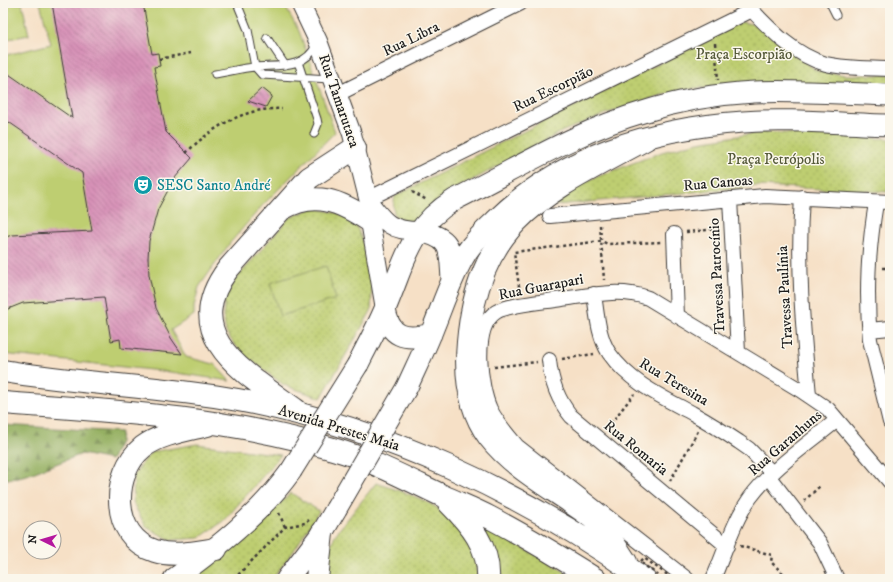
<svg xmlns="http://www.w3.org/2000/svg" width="893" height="582" font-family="'IM FELL DW Pica',serif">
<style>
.grass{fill:url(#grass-dots);stroke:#6d7546}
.forest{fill:url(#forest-firs);stroke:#596640}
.garden{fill:#bece71;stroke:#6d7546}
.building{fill:url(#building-back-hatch)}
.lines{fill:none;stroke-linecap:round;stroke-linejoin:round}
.service-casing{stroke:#3d3936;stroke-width:9}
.minor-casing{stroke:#3d3936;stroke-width:16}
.tertiary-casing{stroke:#3d3936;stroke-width:20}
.secondary-casing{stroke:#3d3936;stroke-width:23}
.trunk-casing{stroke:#3d3936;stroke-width:24}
.path{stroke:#3d3936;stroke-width:2.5;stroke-dasharray:3 3;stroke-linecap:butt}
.service{stroke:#fff;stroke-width:7}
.minor{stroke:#fff;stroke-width:14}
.tertiary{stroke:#fff;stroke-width:18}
.secondary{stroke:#fff;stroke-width:21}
.trunk{stroke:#fff;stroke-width:22}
.secondary-bridge-casing{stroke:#3d3936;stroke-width:23;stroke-linecap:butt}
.path-bridge{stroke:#3d3936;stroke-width:2.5;stroke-dasharray:3 3;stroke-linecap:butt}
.secondary-bridge{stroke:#fff;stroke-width:21}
.labels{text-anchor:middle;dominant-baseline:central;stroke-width:3;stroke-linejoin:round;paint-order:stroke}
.street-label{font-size:15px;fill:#1c1c1c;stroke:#fbf7ec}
.park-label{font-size:15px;fill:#555a3a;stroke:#fbf7ec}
.culture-label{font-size:15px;fill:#0d838f;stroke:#fbf7ec;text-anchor:start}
</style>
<defs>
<pattern id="grass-dots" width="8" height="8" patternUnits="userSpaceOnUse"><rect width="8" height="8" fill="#bece71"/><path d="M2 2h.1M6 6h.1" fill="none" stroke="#a3b061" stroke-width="1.8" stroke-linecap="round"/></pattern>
<pattern id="forest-firs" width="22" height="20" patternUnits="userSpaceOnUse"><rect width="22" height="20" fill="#96b163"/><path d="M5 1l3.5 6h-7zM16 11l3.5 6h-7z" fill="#7a8f51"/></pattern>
<pattern id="building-back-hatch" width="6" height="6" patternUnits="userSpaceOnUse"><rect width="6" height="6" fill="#d892b8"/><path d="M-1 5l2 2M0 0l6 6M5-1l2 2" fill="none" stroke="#ae7695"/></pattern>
</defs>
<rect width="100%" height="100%" fill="#fbf7ec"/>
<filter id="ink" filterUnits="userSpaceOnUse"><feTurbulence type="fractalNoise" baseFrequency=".025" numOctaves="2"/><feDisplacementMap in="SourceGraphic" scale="8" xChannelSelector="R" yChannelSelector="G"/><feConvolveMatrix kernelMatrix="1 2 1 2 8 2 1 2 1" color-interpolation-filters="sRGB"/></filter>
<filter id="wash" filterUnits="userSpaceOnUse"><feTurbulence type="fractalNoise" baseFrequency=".012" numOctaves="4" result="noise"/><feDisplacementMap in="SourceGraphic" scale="16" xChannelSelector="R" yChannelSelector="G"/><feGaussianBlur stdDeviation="0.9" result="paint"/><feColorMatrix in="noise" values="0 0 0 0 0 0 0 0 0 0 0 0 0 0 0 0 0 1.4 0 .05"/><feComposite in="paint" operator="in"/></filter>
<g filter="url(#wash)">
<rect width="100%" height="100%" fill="#f6e0c6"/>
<path class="grass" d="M742 22 756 25 817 71 846 75H890V87L696 88 662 95 608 113 563 131 443 196 414 221C394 222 391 214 395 196Z
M764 132 890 139V192L757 186 546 206 581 183 662 152 698 142Z
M313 208 337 213 356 225 368 254 372 288 371 311 321 398 284 385 248 358 234 344 226 332 223 316 225 297 234 281 289 218Z
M197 444 281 455 224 521 199 538 171 540 146 527 133 503 134 475 151 452Z
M376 483C417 496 464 511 475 557 477 564 477 572 478 579H324L325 559 335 535Z
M291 493 319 511 293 552 272 579H191L256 526Z
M474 521 556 566 575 579H496Z"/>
<path class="forest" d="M3 425 121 432 120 442 111 460 82 454 27 475 3 480Z"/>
<path class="garden" d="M3 3H22L29 35 3 40Z
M40 3H283L299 31 335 132 262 206 230 243 199 287 194 306V315L171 330 186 357 214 364 230 381 170 372 3 354V56L51 44Z
M326 266 336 299 280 316 270 283Z"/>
<g id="blocks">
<path class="building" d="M52 3H143L152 54 158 53 160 66 154 67 166 132 192 158 174 179 158 209 149 241 148 258 149 275 156 308 171 338 182 354 121 348 120 339 111 341 104 297 23 303 3 311V238L12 235 92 231 82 173 3 118V70L72 118Z
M262 88 272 96 266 107 248 101Z"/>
</g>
</g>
<g filter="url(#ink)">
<use href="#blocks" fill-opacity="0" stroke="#3d3936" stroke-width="1"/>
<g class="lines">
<g class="service-casing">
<path id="service" d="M237 3 248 30 255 67 262 75 330 79
M830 3 836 15
M267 38 285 65
M298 62 317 119 318 124 314 134
M215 74C228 72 242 68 255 67 277 65 306 69 316 45"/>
</g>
<g class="minor-casing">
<path id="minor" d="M746 4C769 28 793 55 826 64 847 69 869 68 890 69
M338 94 521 3
M802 197C797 265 803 328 809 395
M368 199 752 10
M730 199 738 352
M876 203C868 251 866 291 870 340L890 422
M550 216 765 196 890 202
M674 234 677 316
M594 294C597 314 598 336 609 353 629 382 662 397 692 413 708 422 724 432 739 442L749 449 772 473
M869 330 890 328
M549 360C551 381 557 399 571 416L727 546
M769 477 820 543 837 579
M687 579 517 446C507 434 497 423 490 409 480 387 472 327 496 312 509 304 545 302 562 299 591 295 620 288 648 298L800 390 828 409 890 482
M713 579C725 552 733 522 750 498 773 467 808 444 837 420"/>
</g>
<g class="tertiary-casing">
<path id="tertiary" d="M300 3 318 41 352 134 369 202 370 221 385 309
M369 202C385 223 391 231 419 231"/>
</g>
<g class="secondary-casing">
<path id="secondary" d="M419 231C453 238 450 249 452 280
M385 309C389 337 405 341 431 334
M358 364C367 346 377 328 385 309 404 265 409 227 454 200 516 169 577 131 643 112 678 101 717 94 754 92 799 90 845 94 890 95
M407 387C416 367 426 347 434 326 444 301 452 276 466 253 474 241 485 230 495 221 560 156 653 128 743 122 791 118 841 124 890 125
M174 579C218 547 259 515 291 471
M287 579 322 533 336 509"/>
</g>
<g class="trunk-casing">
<path id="trunk" d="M282 209C315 190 340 201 370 221
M3 371C81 384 161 386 238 400 384 427 524 493 644 579
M3 403C114 411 225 417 333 449 372 460 407 479 443 496 458 503 474 509 489 517 525 536 560 557 595 579
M296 410C247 374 177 337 228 269L309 178 355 148
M207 425C187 430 160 434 143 447 111 473 110 537 155 551 174 557 196 552 216 549
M449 503C470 524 490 547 488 579
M626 562C617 549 609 534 598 523 589 514 578 508 569 501 541 482 510 464 489 437 468 409 465 375 468 342 479 217 549 192 646 139
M317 579 322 533"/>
</g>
<path class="path" d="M715 43 718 80
M159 59 191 53
M186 153C212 127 245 107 282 109
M412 192 427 200
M600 225 604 280
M686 232 719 229
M883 268H890
M520 293 514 252 601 241 608 244 662 242
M562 359 594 354
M494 367 537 362
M607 428 634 394
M670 481 698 431
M804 501 820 486
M279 513 285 527
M740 546 772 555 771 562 789 579
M234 579 285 527 305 523 309 520"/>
<use href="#service" class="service"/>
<use href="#minor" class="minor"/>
<use href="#tertiary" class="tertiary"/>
<use href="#secondary" class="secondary"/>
<use href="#trunk" class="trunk"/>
<g class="secondary-bridge-casing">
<path id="secondary-bridge" d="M291 471 358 364
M336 509 407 387"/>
</g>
<path class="path-bridge" d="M663 579 640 562 644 558 673 579"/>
<use href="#secondary-bridge" class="secondary-bridge"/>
</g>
</g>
<defs>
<g id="theatre-disc" transform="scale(1)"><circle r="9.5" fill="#0f9aa8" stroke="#fbf7ec"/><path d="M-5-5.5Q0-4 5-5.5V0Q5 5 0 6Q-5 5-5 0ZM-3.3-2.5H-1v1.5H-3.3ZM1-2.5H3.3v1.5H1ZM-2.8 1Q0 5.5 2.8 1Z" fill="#fff"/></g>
</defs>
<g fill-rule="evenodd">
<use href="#theatre-disc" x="143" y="185"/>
</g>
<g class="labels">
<g class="street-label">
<text transform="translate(411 39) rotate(-26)">Rua Libra</text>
<text transform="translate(553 89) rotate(-26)">Rua Escorpião</text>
<text transform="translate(339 101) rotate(71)">Rua Tamarutaca</text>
<text transform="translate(718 183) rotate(-5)">Rua Canoas</text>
<text transform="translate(717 276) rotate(-93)">Travessa Patrocínio</text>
<text transform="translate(541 287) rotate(-11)">Rua Guarapari</text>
<text transform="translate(785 297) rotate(-93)">Travessa Paulínia</text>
<text transform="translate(674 382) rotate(31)">Rua Teresina</text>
<text transform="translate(339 428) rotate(17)">Avenida Prestes Maia</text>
<text transform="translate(785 443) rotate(-41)">Rua Garanhuns</text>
<text transform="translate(636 448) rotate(39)">Rua Romaria</text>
</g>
<g class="park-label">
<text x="744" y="54">Praça Escorpião</text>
<text x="776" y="159">Praça Petrópolis</text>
</g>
<g class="culture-label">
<text x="157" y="185">SESC Santo André</text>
</g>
</g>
<rect width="893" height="582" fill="none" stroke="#fbf7ec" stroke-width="16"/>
<g transform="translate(42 540) rotate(275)"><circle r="19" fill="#fbf7ec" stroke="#a29f99"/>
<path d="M0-3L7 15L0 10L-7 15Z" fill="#b5179e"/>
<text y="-6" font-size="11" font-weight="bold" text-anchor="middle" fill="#1c1c1c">N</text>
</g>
</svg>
